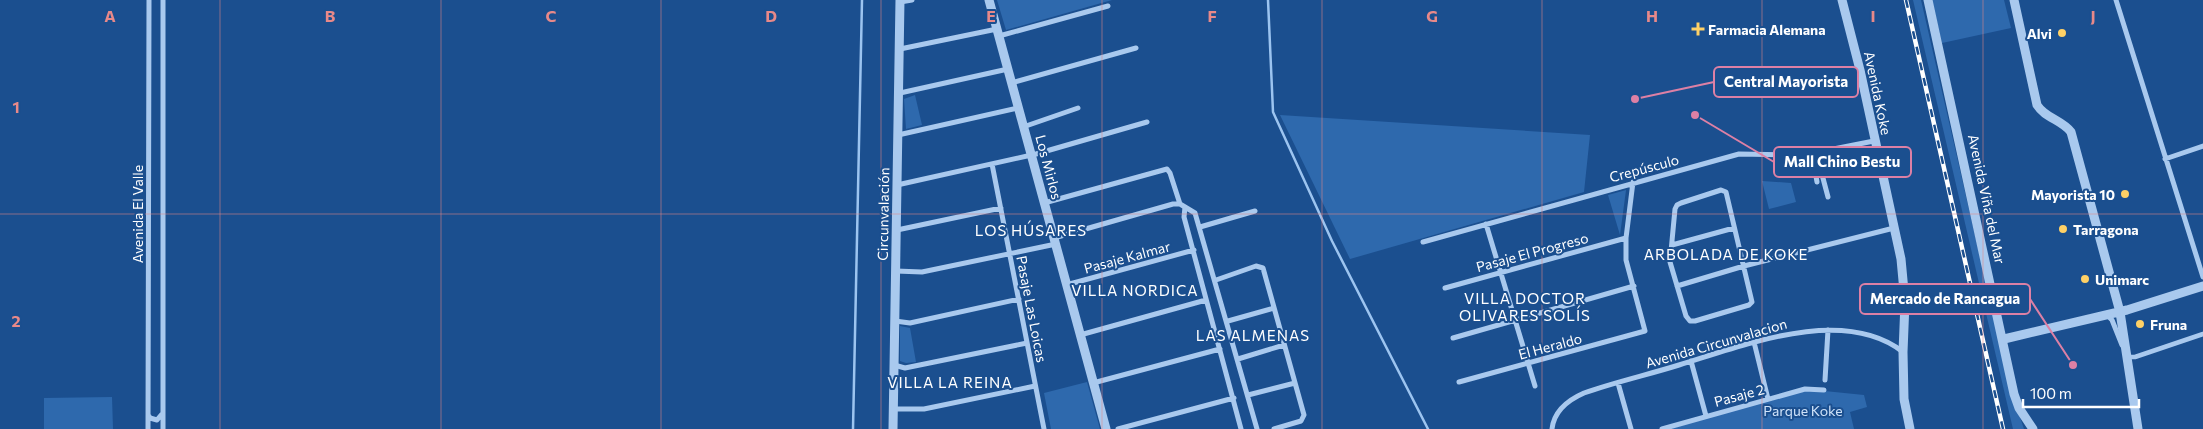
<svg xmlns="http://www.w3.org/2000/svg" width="2203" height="429" font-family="Commissioner,sans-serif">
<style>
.green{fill:#2e69ad}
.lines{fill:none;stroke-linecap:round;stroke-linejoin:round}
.stream{stroke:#9cc4f0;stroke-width:2.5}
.pedestrian{stroke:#a9c9ee;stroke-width:4.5}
.minor{stroke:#a9c9ee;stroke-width:5}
.tertiary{stroke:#a9c9ee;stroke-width:9}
.rail-casing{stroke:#fff;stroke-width:4.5}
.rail{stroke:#1b4f8f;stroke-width:2.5;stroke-dasharray:8;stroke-linecap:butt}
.grid{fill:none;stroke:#e88989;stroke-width:1;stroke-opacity:0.55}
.poi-dot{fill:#ffd166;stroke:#1b4f8f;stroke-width:2}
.labels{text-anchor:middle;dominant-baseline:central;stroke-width:4;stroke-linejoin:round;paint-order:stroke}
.poi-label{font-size:14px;font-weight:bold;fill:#fff;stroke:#1b4f8f;text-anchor:start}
.street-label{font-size:14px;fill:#fff;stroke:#1b4f8f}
.park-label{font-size:14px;fill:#cfe3fa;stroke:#1b4f8f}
.neighbourhood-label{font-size:15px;letter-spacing:1px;fill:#fff;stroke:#1b4f8f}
.grid-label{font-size:16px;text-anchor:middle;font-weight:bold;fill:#e88989;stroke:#1b4f8f;stroke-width:4;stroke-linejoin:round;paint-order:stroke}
.leader{fill:none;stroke:#dd80a5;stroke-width:2}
.callout-dot{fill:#dd80a5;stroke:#1b4f8f;stroke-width:2}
.callout{fill:#1b4f8f;stroke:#dd80a5;stroke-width:2}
.callout-label{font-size:15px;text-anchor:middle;font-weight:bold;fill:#fff}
</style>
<rect width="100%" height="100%" fill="#1b4f8f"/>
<path class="green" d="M997 0H1112L1006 30Z
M1913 0H1921L2010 388 2024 429H2013Z
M1932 0H2004L2011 28 1942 43Z
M915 95 922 125 906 129 904 99Z
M1280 115 1590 135 1584 192 1350 259Z
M1762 181 1791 183 1796 202 1769 209Z
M1626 190 1620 235 1608 195Z
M900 326 910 328 916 362 906 363 900 361Z
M1087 382 1100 429H1051L1044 393Z
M1805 389 1864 395 1867 407 1850 412 1854 429H1670Z
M112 397 113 429H44V398Z"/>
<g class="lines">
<path class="stream" d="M1268 0 1273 112 1332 241 1428 429
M853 429 862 0"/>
<path class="pedestrian" d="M2127 357H2135L2203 334"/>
<path class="minor" d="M2116 0 2203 277
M900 2 912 0
M999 36 1108 6
M900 49 997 29
M1011 83 1136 48
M900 93 1008 69
M1023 127 1078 108
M898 135 1018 108
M1812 153 1817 182
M2165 159 2203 146
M992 164 1044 429
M1815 167H1820L1828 197
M897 185 1036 154 1147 122
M1721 190 1726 192 1752 302 1749 305 1695 321H1690L1686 316 1670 262 1675 209 1677 205 1681 203Z
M1044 203 1167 169 1170 173 1180 204
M1185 207 1184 217 1241 429
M1486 224 1535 386
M1200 227 1255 211
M897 230 1001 208
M1054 238 1173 204H1180L1195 213 1257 429
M1423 242 1739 154 1803 155 1874 141
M1672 245 1734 228
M896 271 922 272 1056 244
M1216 280 1256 266 1263 268 1304 415 1301 421 1274 429
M1066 285 1194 250
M1677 286 1744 266 1894 228
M1445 288 1626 238
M2107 315 2112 320 2122 345
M895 321 910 323 1019 299
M1228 321 1274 308
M1080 335 1206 300
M1453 338 1634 286
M1754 342 1768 399
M1238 359 1284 345
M1691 361 1706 416
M894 365 905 368 1027 343
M1825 380 1828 330
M1459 382 1645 331 1626 260V238L1633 182
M1093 383 1220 349
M1618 383 1631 429
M1248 395 1295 383
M894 409H924L1035 386
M149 416 150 418 157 420 162 414
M148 429 149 0
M163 429V0
M1118 429 1234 398
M1552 429C1554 411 1568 400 1584 393 1615 382 1647 375 1679 365 1742 346 1843 305 1903 352
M1662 429 1805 389 1824 390"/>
<path class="tertiary" d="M989 0 1106 429
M1842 0 1860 70 1901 259 1905 302 1903 352 1904 399 1910 429
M1928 0 2014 394 2019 408 2033 429
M2014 0 2037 105C2045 118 2062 120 2071 132L2120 312 2138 429
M2004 339 2127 310 2203 286
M893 429 900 0"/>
<g class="rail-casing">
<path id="rail" d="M1906 0 2003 429"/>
</g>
<use href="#rail" class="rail"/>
</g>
<path class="grid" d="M220 0V429M441 0V429M661 0V429M881 0V429M1102 0V429M1322 0V429M1542 0V429M1762 0V429M1983 0V429M0 214H2203"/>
<g class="poi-dot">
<path d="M1695.5 21.5h5v5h5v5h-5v5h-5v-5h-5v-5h5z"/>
<circle cx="2062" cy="33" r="5"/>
<circle cx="2125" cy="194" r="5"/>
<circle cx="2063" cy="229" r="5"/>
<circle cx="2085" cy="279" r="5"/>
<circle cx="2140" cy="324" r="5"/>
</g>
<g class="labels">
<g class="poi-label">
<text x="1708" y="29">Farmacia Alemana</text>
<text x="2052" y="33" text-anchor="end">Alvi</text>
<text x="2115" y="194" text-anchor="end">Mayorista 10</text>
<text x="2073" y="229">Tarragona</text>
<text x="2095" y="279">Unimarc</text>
<text x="2150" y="324">Fruna</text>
</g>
<g class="street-label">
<text transform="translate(1878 93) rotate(78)">Avenida Koke</text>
<text transform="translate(1049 167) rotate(75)">Los Mirlos</text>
<text transform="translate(1644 168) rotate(-15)">Crepúsculo</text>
<text transform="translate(1987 199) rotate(78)">Avenida Viña del Mar</text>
<text transform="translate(137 214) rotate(-90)">Avenida El Valle</text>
<text transform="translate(883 214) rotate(-89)">Circunvalación</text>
<text transform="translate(1532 252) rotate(-15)">Pasaje El Progreso</text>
<text transform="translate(1127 257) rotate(-15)">Pasaje Kalmar</text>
<text transform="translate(1032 309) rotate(79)">Pasaje Las Loicas</text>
<text transform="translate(1716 343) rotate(-16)">Avenida Circunvalacion</text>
<text transform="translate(1550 346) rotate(-15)">El Heraldo</text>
<text transform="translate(1739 395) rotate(-15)">Pasaje 2</text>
</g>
<g class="park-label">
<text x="1803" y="410">Parque Koke</text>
</g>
<g class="neighbourhood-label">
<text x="1031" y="230">LOS HÚSARES</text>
<text x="1726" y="254">ARBOLADA DE KOKE</text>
<text x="1135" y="290">VILLA NORDICA</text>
<text x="1525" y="298">VILLA DOCTOR<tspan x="1525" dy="17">OLIVARES SOLÍS</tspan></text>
<text x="1253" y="335">LAS ALMENAS</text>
<text x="950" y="382">VILLA LA REINA</text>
</g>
</g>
<g class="grid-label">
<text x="110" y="22">A</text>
<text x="330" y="22">B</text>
<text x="551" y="22">C</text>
<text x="771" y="22">D</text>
<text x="991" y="22">E</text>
<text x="1212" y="22">F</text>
<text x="1432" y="22">G</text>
<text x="1652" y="22">H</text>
<text x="1873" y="22">I</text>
<text x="2093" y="22">J</text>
<text x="16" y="113">1</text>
<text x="16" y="327">2</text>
</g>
<path class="leader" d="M1635 99L1714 82M1695 115L1774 162M2073 365L2030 299"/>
<g class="callout-dot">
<circle cx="1635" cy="99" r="5"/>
<circle cx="1695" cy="115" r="5"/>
<circle cx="2073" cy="365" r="5"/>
</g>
<g class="callout">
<rect x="1714" y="67" width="144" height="30" rx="5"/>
<rect x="1774" y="147" width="137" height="30" rx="5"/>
<rect x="1860" y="284" width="170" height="30" rx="5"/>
</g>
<g class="callout-label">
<text x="1786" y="87">Central Mayorista</text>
<text x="1842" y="167">Mall Chino Bestu</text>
<text x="1945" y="304">Mercado de Rancagua</text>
</g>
<path d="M2023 399v8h116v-8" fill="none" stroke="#ffffff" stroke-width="2.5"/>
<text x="2030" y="399" font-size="15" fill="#ffffff" stroke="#1b4f8f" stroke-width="4" paint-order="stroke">100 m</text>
</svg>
